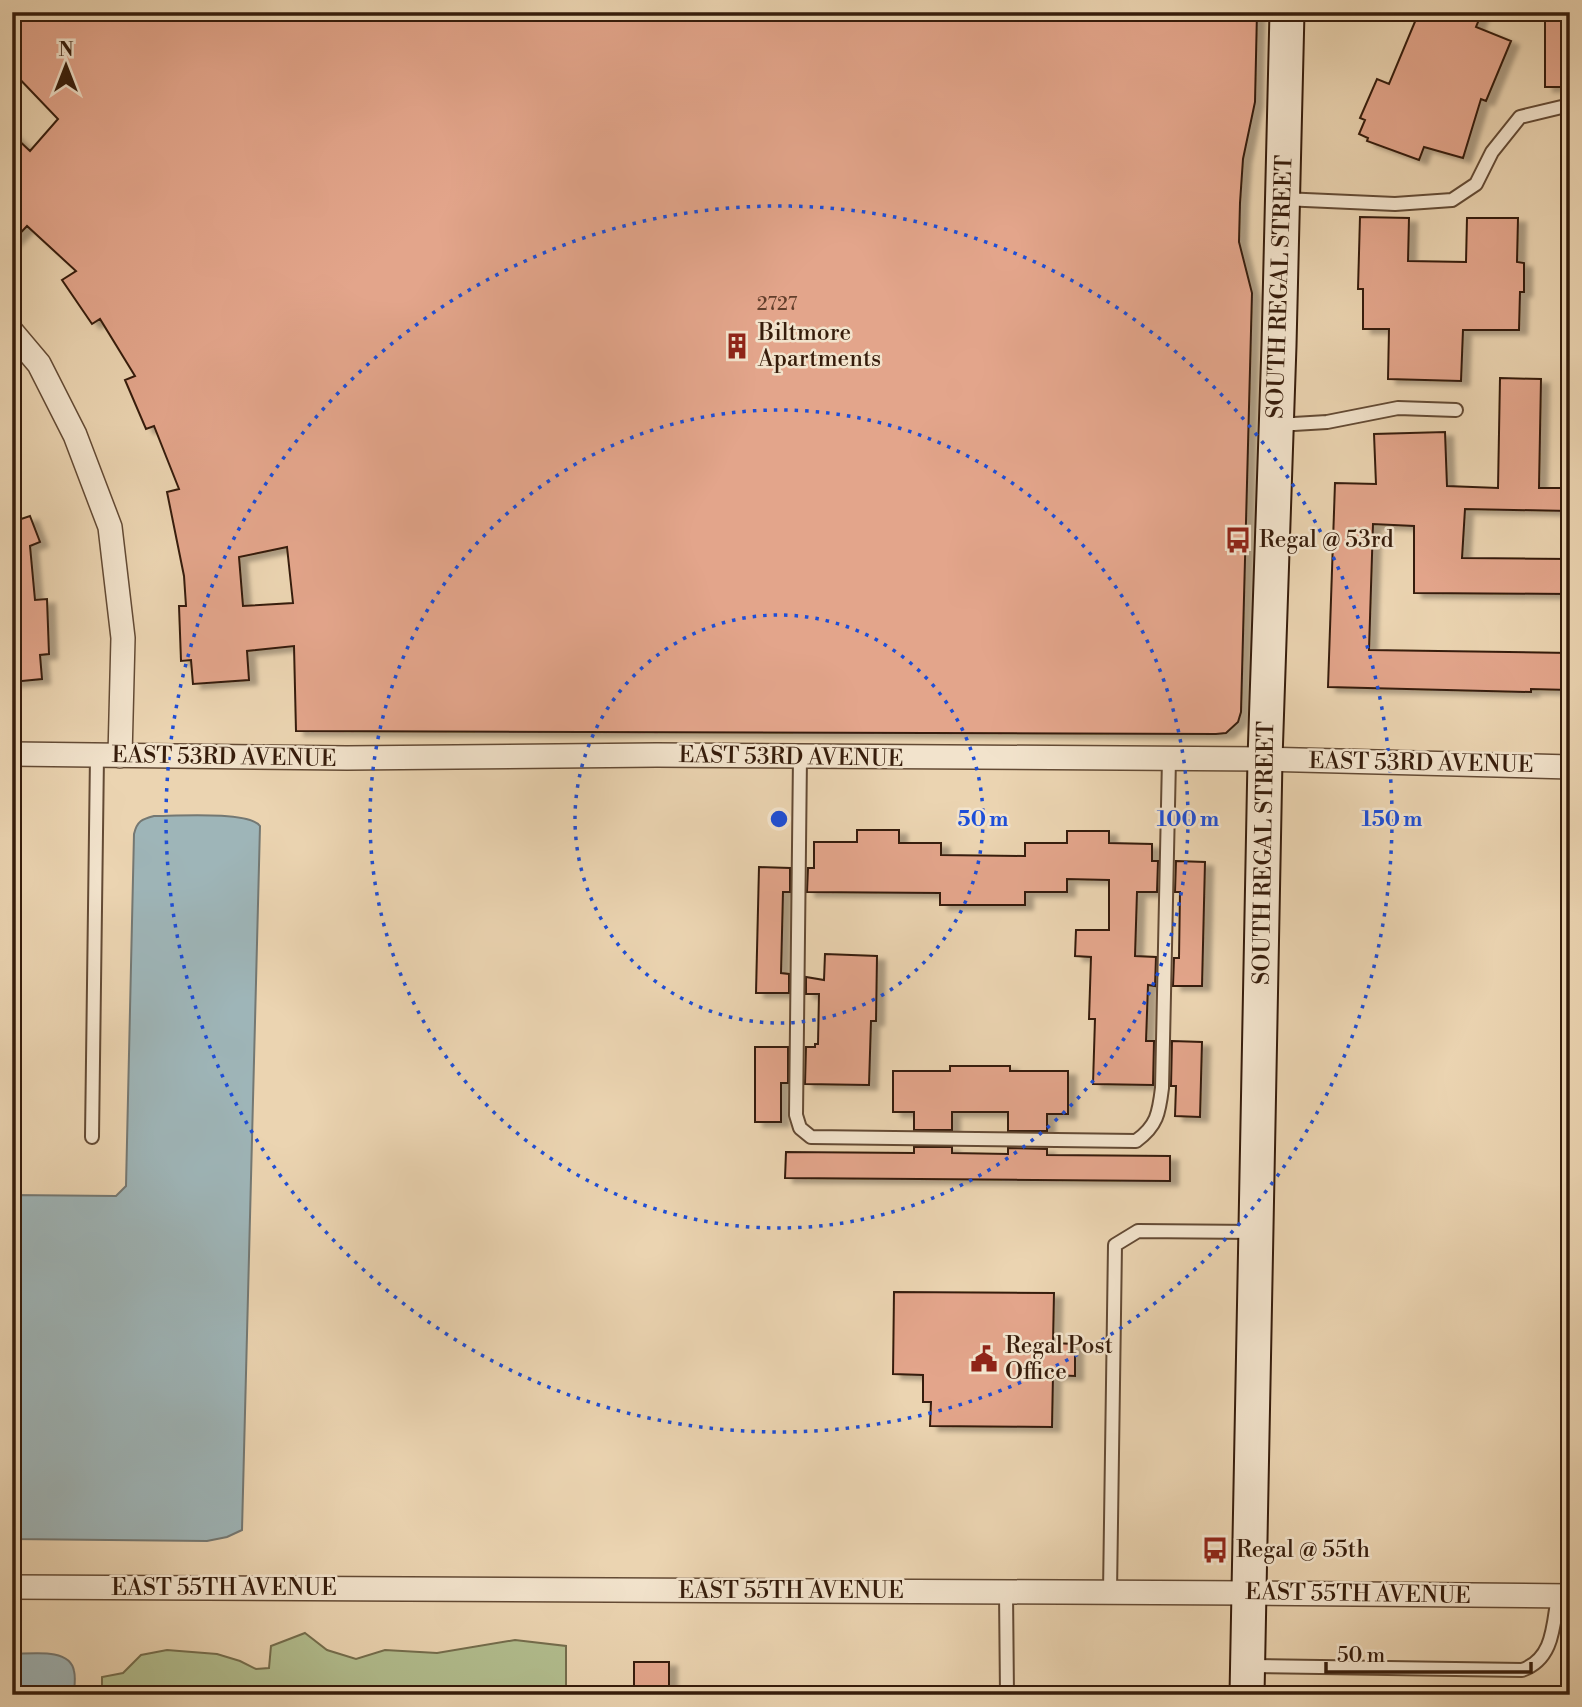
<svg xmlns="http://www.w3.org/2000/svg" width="1582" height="1707" font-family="'Libre Bodoni',serif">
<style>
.green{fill:#b2be8f;stroke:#746d4d;stroke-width:2}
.water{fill:#9eb5b8;stroke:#747873;stroke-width:2}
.building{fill:#e3a58b;stroke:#361c0b;stroke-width:2;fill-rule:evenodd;filter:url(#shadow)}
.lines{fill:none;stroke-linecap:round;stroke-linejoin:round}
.service-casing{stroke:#634a34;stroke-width:16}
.minor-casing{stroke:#634a34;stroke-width:26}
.secondary-casing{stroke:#361c0b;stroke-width:37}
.service{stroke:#f2e3cc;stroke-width:12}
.minor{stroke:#f2e3cc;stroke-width:23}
.secondary{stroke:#f2e3cc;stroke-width:33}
.ring{fill:none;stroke:#1d4ed8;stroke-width:3.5;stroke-dasharray:3.5 7}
.labels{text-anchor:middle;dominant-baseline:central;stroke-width:5;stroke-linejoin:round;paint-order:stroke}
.number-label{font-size:19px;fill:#613e2b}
.street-label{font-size:23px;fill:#361c0b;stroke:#f2e3cc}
.poi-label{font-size:23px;fill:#361c0b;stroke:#f2e3cc;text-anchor:start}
.centre{fill:#1d4ed8;stroke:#f2e3cc;stroke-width:3.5}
.ring-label{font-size:21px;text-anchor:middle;font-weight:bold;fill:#1d4ed8;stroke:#f2e3cc;stroke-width:5;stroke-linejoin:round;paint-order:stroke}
</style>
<defs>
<filter id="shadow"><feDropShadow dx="8" dy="4.5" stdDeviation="2" flood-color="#0004"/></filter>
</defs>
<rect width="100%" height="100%" fill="#ebd4b1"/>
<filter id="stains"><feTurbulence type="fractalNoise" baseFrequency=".00286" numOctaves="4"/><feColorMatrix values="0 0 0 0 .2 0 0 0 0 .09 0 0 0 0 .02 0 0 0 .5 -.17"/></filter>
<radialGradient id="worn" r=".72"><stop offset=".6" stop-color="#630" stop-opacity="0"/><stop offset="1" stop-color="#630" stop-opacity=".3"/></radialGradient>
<path class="green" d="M305 1633 327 1650 356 1659 385 1650 437 1653 515 1640 566 1646V1695H102V1677L123 1673 141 1655 167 1650 217 1654 240 1661 256 1669 269 1668 271 1646Z"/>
<path class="water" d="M154 816C175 816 249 811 260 826L242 1530 227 1537 207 1541 12 1539V1195L116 1196 126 1186 134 834C137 821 142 819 154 816Z
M12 1654C30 1654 70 1647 74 1671 76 1678 74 1688 74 1695H12Z"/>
<path class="building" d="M12 12H1257L1255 102 1243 159 1240 203 1239 242 1252 293 1241 712 1238 722 1226 733 1216 734 296 731 294 646 247 651 249 680 193 684 191 660 181 661 179 606H186L184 576 167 492 179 489 154 426 146 429 125 380 135 376 100 319 92 324 62 280 76 271 27 226 12 242V134L30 151 58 119 12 71ZM287 547 293 603 243 606 239 557Z
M1419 12H1482L1476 27 1511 41 1486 101 1481 99 1463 158 1424 147 1419 160 1367 141 1368 138 1359 134 1365 120 1360 118 1377 79 1389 84Z
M1545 12H1570V87H1545Z
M1360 217 1409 218 1408 261 1466 262 1467 218H1518L1517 262 1524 263V292H1520L1519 330H1463L1461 381 1388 379 1389 329H1363V289H1358Z
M1500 378 1541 379 1539 488H1570V511L1465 509 1462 558 1570 559V594L1414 593V526L1373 524 1369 650 1570 653V690L1531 689V692L1328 687 1335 483 1376 484 1374 434 1445 432 1447 486 1498 488Z
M30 516 40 542 30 546 35 600 47 599 49 654 40 655 42 679 12 682V522Z
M857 830H899V843H941V855L1025 856V843H1067V831H1109V843L1152 844V861H1158L1157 892H1137L1135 956 1156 957 1155 986 1148 985 1146 1041H1154L1153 1085 1093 1084 1095 1019H1089L1091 957 1075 956 1076 930H1109V880L1067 879V892H1025V905H940V893L807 892 808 868H814V842H857Z
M1176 861 1205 862 1202 986H1173L1174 958H1179L1180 892H1175Z
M759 867 790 868V892H783L781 973 789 974V993H756Z
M825 954 877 956 876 1021H871L869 1085 805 1084 806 1047H815V1044H818L819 994H806V977L824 980Z
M1172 1041 1202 1042 1200 1117 1175 1116 1176 1086H1171Z
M755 1047H788V1083H781V1122H755Z
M950 1066H1010V1071H1068V1114H1047V1131H1008V1112H952V1130H914V1112H893V1071H950Z
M914 1147H952V1153L1008 1154V1148L1047 1149V1155L1170 1156V1181L785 1178 786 1152 914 1153Z
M894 1292 1054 1293 1053 1343 1075 1344V1376L1053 1375 1052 1427 930 1426 931 1402H923V1375L893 1374Z
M634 1662H669V1688H634Z"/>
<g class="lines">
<g class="service-casing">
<path id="service" d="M1283 199 1395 204 1452 200 1476 184 1492 152 1520 117 1570 105
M1277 425 1327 422 1398 408 1456 410
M800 757 796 1115 800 1128 811 1137 1136 1141C1157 1126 1159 1113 1162 1088L1169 759
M92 1137 97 756
M1006 1592 1007 1695
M1110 1592 1115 1245 1138 1231 1256 1232
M1248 1666 1522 1670C1554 1659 1553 1625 1558 1596"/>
</g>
<g class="minor-casing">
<path id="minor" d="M12 332 39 364 75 435 110 527 123 638 120 756
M12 754 347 758 657 755 1265 759 1570 767
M12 1587 1249 1593 1570 1596"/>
</g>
<g class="secondary-casing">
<path id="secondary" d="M1247 1695 1265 759 1279 345 1287 12"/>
</g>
<use href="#service" class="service"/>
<use href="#minor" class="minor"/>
<use href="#secondary" class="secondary"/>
</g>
<g class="ring">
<circle cx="779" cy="819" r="204"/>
<circle cx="779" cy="819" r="409"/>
<circle cx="779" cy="819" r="613"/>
</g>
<defs>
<g id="building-bare" transform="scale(2.1)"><path d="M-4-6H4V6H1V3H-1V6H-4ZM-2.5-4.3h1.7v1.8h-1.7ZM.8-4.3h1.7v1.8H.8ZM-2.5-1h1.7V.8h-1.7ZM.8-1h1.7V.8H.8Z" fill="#8f2418" stroke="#f2e3cc" stroke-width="2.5" paint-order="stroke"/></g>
<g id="bus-bare" transform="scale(2.1)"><path d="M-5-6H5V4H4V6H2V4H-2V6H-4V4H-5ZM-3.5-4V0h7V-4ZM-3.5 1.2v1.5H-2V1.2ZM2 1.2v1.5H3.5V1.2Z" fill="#8f2418" stroke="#f2e3cc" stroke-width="2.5" paint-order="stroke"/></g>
<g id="civic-bare" transform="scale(2.1)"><path d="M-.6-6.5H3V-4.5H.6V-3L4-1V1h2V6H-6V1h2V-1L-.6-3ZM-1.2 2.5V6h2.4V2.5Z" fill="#8f2418" stroke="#f2e3cc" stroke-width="2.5" paint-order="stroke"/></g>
</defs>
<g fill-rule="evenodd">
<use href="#building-bare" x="737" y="346"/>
<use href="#bus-bare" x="1238" y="540"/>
<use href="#civic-bare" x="984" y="1359"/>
<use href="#bus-bare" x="1215" y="1550"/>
</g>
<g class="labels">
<g class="number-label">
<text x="777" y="304">2727</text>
</g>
<g class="street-label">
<text transform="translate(1280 287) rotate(-88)">SOUTH REGAL STREET</text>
<text transform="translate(224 757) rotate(1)">EAST 53RD AVENUE</text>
<text transform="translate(791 757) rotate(1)">EAST 53RD AVENUE</text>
<text transform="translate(1421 763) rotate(1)">EAST 53RD AVENUE</text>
<text transform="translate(1264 853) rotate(-89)">SOUTH REGAL STREET</text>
<text x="224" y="1588">EAST 55TH AVENUE</text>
<text x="791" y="1591">EAST 55TH AVENUE</text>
<text transform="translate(1358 1594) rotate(1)">EAST 55TH AVENUE</text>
</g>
<g class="poi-label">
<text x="758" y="333">Biltmore<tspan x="758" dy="26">Apartments</tspan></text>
<text x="1259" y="540">Regal @ 53rd</text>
<text x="1005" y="1346">Regal Post<tspan x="1005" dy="26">Office</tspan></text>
<text x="1236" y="1550">Regal @ 55th</text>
</g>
</g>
<circle cx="779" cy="819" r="10" class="centre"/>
<g class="ring-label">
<text x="983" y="826">50 m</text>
<text x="1188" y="826">100 m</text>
<text x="1392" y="826">150 m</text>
</g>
<rect width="1582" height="1707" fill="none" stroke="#ebd4b1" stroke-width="42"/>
<rect x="14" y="14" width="1554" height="1679" fill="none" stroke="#361c0b" stroke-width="3.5"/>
<rect x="21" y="21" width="1540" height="1665" fill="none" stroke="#361c0b" stroke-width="2"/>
<g transform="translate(66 66)" stroke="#f2e3cc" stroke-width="5" paint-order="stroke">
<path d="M0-5L12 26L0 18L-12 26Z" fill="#361c0b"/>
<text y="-10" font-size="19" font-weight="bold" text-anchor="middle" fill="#361c0b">N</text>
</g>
<path d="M1326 1662v10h205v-10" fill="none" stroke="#361c0b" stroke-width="3.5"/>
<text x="1337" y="1662" font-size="21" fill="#361c0b" stroke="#f2e3cc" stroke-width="5" paint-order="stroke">50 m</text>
<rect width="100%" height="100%" filter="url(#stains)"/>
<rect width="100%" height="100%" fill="url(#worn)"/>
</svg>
